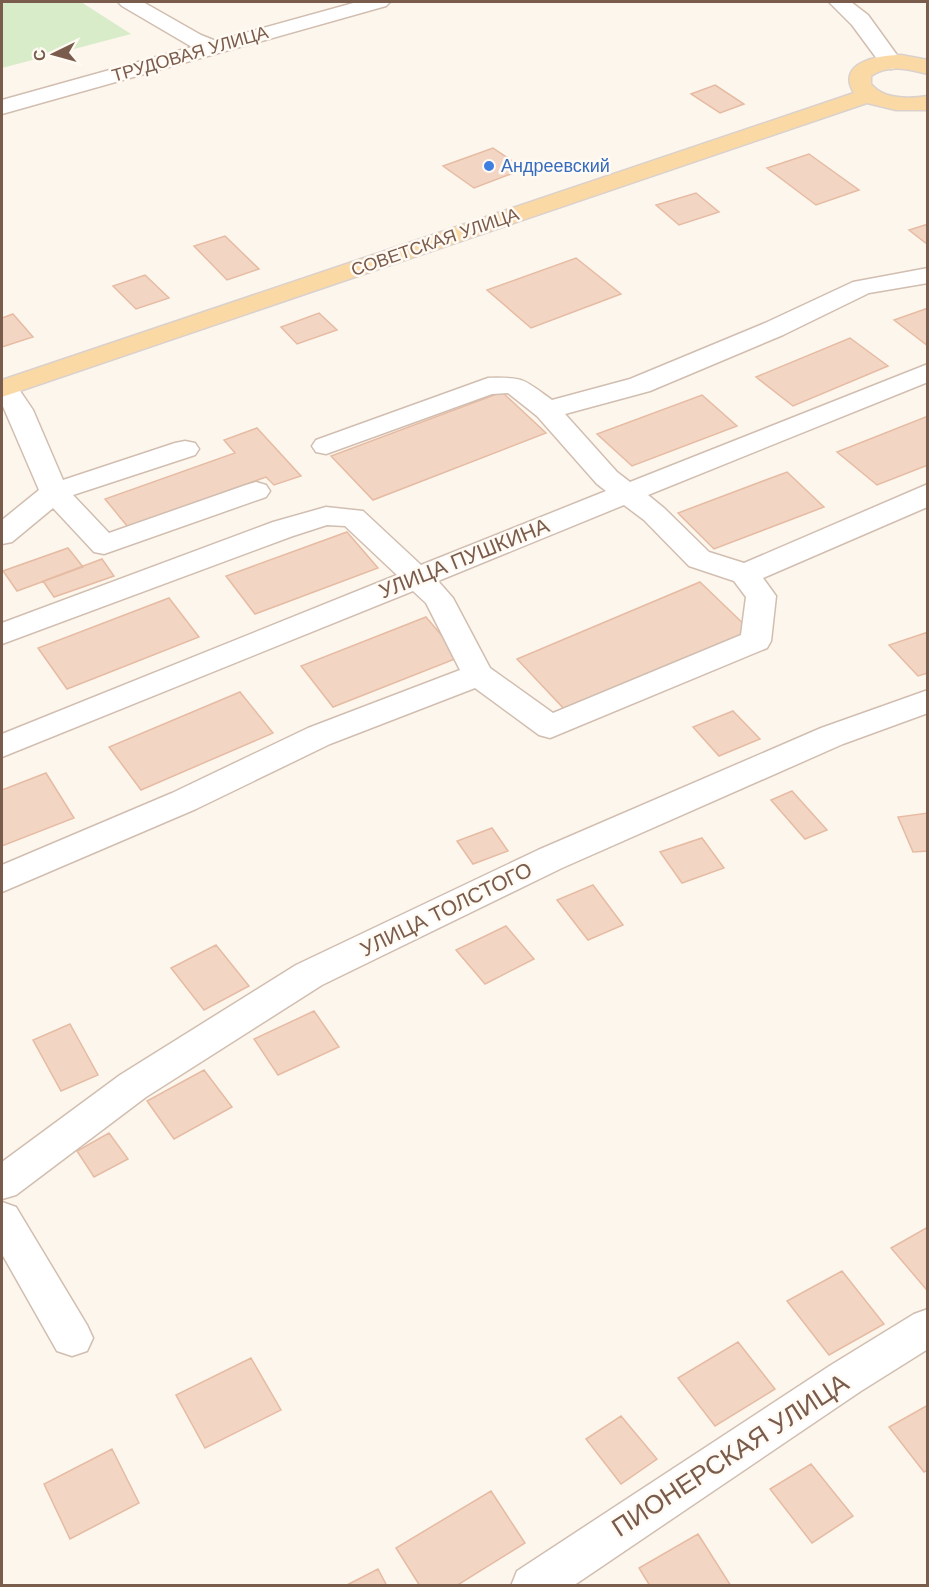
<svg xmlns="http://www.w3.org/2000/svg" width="929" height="1587" font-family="Helvetica,sans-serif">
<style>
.green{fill:#d8ecc9}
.building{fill:#f3d5c3;stroke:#e6bba3;stroke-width:1.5}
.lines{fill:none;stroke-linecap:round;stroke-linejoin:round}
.minor-casing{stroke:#d1beb0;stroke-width:3}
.major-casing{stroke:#dad1cd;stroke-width:3}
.minor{fill:#fff;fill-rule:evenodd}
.major{fill:#fbd9a5;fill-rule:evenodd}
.shop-dot{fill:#3f7fe0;stroke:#fffaf3;stroke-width:2}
.labels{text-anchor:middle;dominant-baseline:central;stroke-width:5;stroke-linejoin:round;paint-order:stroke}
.far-street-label{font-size:18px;fill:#7a5c4d;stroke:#fffaf3}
.far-shop-label{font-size:18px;fill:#366cbe;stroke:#fffaf3;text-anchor:start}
.street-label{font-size:21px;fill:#7a5c4d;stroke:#fffaf3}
.near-street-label{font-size:26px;fill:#7a5c4d;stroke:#fffaf3}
</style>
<rect width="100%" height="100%" fill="#fdf6ec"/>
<path class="green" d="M2 2H81L131 34 2 68Z"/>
<path class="building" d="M715 85 744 104 720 113 691 94Z
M493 148 524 169 474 188 443 166Z
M809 154 859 190 816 205 767 168Z
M696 193 719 212 679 225 656 205Z
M928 224V244H927L909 230Z
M225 236 259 269 227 280 194 246Z
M576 258 621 294 531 328 487 290Z
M145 275 169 298 136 309 113 286Z
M928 308V346L894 320Z
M319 313 337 330 297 344 281 327Z
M13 314 33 337 2 347V318Z
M850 338 888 366 793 406 756 377Z
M502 392 546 433 373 500 331 456Z
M702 395 737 426 632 466 597 434Z
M928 416V465L877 485 837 452Z
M257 428 301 476 274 485 266 477 128 527 105 499 235 453 224 440Z
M787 472 824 507 714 549 678 513Z
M347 532 378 568 255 614 226 576Z
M68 548 83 567 17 591 3 571Z
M102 559 114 576 54 597 43 581Z
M700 582 753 633 568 713 517 659Z
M169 598 199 637 67 689 38 648Z
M426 617 460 657 333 707 301 666Z
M928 632V673L918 676 889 645Z
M240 692 273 733 141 790 109 747Z
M733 711 760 739 719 756 693 727Z
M46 773 74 818 2 846V790Z
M792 791 827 830 805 839 771 800Z
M928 813V851L913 852 898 817Z
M492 828 508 851 473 864 457 841Z
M702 838 724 868 682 883 660 852Z
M593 885 623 925 588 940 557 900Z
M506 926 534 959 485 984 456 950Z
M216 945 249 986 204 1010 171 968Z
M314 1011 339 1047 278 1075 254 1039Z
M70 1024 98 1075 61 1091 33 1040Z
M204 1070 232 1107 174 1139 147 1101Z
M109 1133 128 1159 94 1177 77 1151Z
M928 1227V1288L926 1289 891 1248Z
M842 1271 884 1324 829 1355 787 1301Z
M738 1342 775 1389 715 1426 678 1378Z
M251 1358 281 1410 205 1448 176 1395Z
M928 1405V1470L924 1472 889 1427Z
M621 1416 657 1459 621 1484 586 1439Z
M112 1449 139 1503 70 1539 44 1484Z
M811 1464 853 1516 812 1543 770 1489Z
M491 1491 525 1543 456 1586H420L396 1548Z
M698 1534 731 1586H650L639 1568Z
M378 1569 387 1586H345Z"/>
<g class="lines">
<g class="minor-casing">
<path id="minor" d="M118 2H143L201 35 216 41 357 2H390L386 6 2 114V100L192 47 122 6Z
M829 2H851L868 15 902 62 899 67 891 69 883 67 852 25Z
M928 268V283L869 293 783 335 650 391 565 414 617 472 630 482 928 364V382L648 495 664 508 709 552 744 563 928 484V507L925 508 763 578 776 596 771 641 767 648 550 738 539 735 475 688 330 744 196 809 2 892V865L172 793 308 728 460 670 426 603 413 591 2 757V734L397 575 345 526 327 525 293 536 2 644V623L273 522 326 507 363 511 421 565 606 491 597 484 537 416 508 393 492 394 326 454 316 452 312 446 316 440 488 378C525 377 523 379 552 400L630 379 765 323 853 282ZM624 505 644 520 689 566 734 581 746 597 741 635 553 713 490 668 453 598 438 581Z
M4 380 14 382 33 410 63 480 175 443 185 441 195 443 199 449 195 455 73 495 109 533 246 485 256 482 266 485 270 491 266 497 104 554 94 552 53 508 12 542 2 544V520L39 490 2 404V381Z
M928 690V713L843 744 562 868 322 985 146 1097 16 1195 2 1199V1162L120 1075 296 965 538 850 821 728Z
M2 1202 16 1207 87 1325 93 1338 87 1351 72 1356 57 1351 2 1254Z
M928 1309V1349L861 1391 573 1586H511L517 1571 831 1365 914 1314Z"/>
</g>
<g class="major-casing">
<path id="major" d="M901 55 928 60V74C908 69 888 64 871 76V84C884 100 909 99 928 96V110H896L867 103 2 397V380L854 93C835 62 880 55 901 55Z"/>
</g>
<use href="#minor" class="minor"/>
<use href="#major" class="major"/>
</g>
<circle class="shop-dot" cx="489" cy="166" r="6"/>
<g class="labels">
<g class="far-street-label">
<text transform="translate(190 54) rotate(-16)">ТРУДОВАЯ УЛИЦА</text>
<text transform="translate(435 242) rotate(-19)">СОВЕТСКАЯ УЛИЦА</text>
</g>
<g class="far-shop-label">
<text x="501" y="166">Андреевский</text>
</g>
<g class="street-label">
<text transform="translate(464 558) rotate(-22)">УЛИЦА ПУШКИНА</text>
<text transform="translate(446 909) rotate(-26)">УЛИЦА ТОЛСТОГО</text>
</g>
<g class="near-street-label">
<text transform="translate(730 1455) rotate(-33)">ПИОНЕРСКАЯ УЛИЦА</text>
</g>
</g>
<rect width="929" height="1587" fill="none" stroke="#7a5c4d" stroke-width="6"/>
<g transform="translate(54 54) rotate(265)" stroke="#fffaf3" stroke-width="4.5" paint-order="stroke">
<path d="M0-4.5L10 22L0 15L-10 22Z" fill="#7a5c4d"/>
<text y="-9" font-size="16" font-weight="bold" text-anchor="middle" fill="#7a5c4d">С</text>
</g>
</svg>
